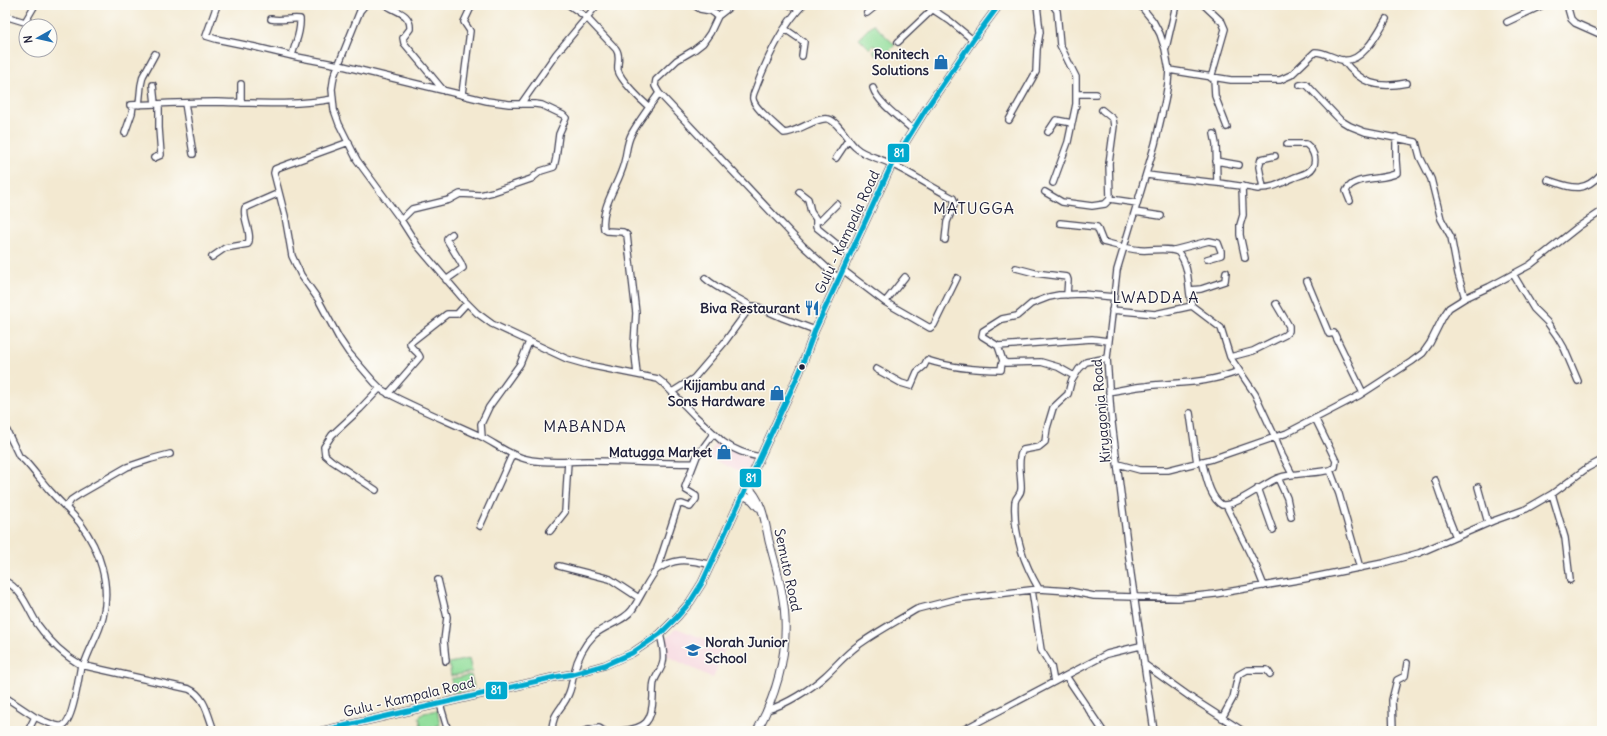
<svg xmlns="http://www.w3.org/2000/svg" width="1607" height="736" font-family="Delius,sans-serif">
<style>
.built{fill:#f5cfda}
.green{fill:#93de9b;stroke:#5a806b}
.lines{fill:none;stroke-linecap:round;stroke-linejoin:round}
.minor-casing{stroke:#414052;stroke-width:8}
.major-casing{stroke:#414052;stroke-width:9}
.minor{stroke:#fff;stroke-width:5.5}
.major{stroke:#fff;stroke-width:7}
.bus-1-casing{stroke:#fdfcf7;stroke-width:8}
.bus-1{stroke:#00a9ce;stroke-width:5}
.bus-dot{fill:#22223b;stroke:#fdfcf7;stroke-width:1.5}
.labels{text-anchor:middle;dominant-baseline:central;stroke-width:3;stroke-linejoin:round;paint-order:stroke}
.poi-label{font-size:14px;font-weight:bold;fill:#22223b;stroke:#fdfcf7;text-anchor:end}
.street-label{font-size:14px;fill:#22223b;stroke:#fdfcf7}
.quarter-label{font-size:16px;letter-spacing:1px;fill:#22223b;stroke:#fdfcf7}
.line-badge{stroke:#fdfcf7;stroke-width:1.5}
.badge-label{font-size:11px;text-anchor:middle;font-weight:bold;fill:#fff}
</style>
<rect width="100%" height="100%" fill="#fdfcf7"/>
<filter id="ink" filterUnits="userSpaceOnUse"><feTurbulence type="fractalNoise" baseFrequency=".025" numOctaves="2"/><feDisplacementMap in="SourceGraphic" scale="8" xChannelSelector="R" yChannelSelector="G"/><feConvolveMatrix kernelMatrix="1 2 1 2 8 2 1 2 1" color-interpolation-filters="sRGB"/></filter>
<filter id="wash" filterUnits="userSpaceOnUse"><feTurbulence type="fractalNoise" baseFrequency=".012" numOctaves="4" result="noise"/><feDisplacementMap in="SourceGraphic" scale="16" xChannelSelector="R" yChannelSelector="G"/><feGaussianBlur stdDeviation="0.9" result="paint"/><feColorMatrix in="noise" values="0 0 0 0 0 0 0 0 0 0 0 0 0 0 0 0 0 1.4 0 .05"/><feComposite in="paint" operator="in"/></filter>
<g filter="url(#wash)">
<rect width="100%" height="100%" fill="#f3e9d1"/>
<path class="built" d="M717 438 725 446 752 460 745 475 709 457Z
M676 628 726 647 713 678 661 653 663 642Z"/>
<path class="green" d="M873 24 895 45 883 57 880 55 878 57 873 52 877 48 874 45 870 49 859 38Z
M469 659 472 672 451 676 449 663Z
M471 675 474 688 454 693 451 679Z
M437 710 440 725 422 730 419 717 424 713Z"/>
</g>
<g filter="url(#ink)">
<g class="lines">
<g class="minor-casing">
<path id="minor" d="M217 5 206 36 216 39 255 47 297 57 339 65 487 101 509 104H535L542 105 563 115 566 118 559 134 556 158 554 167 541 171 531 179 493 192 480 195 460 194 449 200 412 209 401 220
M365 5 360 11 334 76 332 89 334 110 339 124 357 160 401 220 417 245 464 300 477 313 492 324 567 359 588 365 658 379 663 383 695 416 723 442C733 449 748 455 760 457
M386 5C396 12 411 13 410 29L403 38 404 43 444 91
M569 5 586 17 616 49C621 56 617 63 618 70 620 80 642 101 649 107
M694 5 700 9 711 11 718 16
M732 5 718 16 710 33 703 43 694 50 677 60 656 80 655 86 659 93 802 245 839 279
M790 5 799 9
M803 5C782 26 768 57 757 85 756 89 752 95 753 99 754 108 777 126 784 133 797 133 817 116 828 119 838 121 847 140 855 147 864 156 880 158 891 164 913 174 932 188 953 198L955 203 947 222 945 240
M926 5 950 21 973 40
M1140 5 1153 21 1160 34 1165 49 1169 70 1168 83 1165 101 1155 144 1117 270 1107 358 1111 415 1131 574 1154 731
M1204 5 1222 22 1225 29 1211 78
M1567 5 1571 19 1575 23 1602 35
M867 13 877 5
M5 16 31 24
M271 19C281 21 289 18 300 19 301 34 295 42 292 56
M25 22 35 5
M1507 22 1543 5
M785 29 804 42 802 56
M898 42 933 9
M1166 48 1176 5
M1343 60C1361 84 1378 89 1407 83
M1169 70 1231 80H1280L1291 75 1315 52C1325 52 1332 58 1342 60 1362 64 1378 33 1386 19
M1214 78 1215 96 1227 127
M241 84V103
M153 85 155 104
M1300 85 1306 84 1340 120 1350 126 1365 132 1416 142 1420 157 1431 179 1441 219 1451 237 1458 274 1465 298
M873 88C878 103 901 119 913 130
M462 94 470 31 464 22 472 5
M1076 94H1096
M185 103 193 154
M521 104 556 54 597 5
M130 105C159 104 188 102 216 102 255 103 295 106 333 99
M139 105 141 85 143 76 155 54
M1102 110 1113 119 1114 126 1109 163 1110 199 1137 203
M1009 120 1036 72 1037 49 1040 32 1037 5
M1048 132 1056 120 1072 123
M125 133 132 113 133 105
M1214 134 1216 144 1217 182
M349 142 280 167 275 169 274 173 285 216 292 256 301 275 318 299 339 338 349 353 374 382 382 390 395 397C423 411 452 423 480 436 496 444 509 455 526 459 546 464 567 461 587 461 623 461 658 464 694 463
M154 158 161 155 159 128V104
M836 158 848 140
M1216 161 1239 165
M1147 175C1184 180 1221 182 1258 189L1263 187 1259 167 1261 159 1275 156
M1548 180C1572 188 1583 194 1602 173
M1053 183 1068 142 1076 104V77L1060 45 1057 11 1053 5
M1242 186 1243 215 1240 225V235L1245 258
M1260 188C1274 188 1281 183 1293 178 1297 176 1303 175 1308 172 1319 165 1315 151 1306 144H1287
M799 192 808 199 811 212 816 219V227L850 255
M1045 192 1062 202 1092 206 1105 204 1110 199
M1350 201 1346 191C1353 175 1384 181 1397 173L1396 160V137
M1135 212 1161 216
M817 221 821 220 837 204
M1060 223 1097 227 1103 242C1115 245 1128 249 1140 250 1152 251 1168 247 1178 252 1191 267 1187 288 1192 306L1221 328 1230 357 1255 394 1275 437 1282 455 1292 474
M1174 250 1209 241 1218 243 1221 251V255L1207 259
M212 257 225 248 248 244C253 233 242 219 245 208L279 193
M1016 268 1035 273 1067 277 1068 280 1067 295
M843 270 885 302 930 328 934 325 957 278
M1513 274 1534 309 1547 322 1557 336 1564 348 1578 381
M705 278C718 290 736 296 751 306
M446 280 463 268 461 263 447 240V238L452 234
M1307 281 1329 334 1334 333 1363 393
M1190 290 1201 289 1225 281 1226 272
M885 302 905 277
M1112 310 1155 314 1192 306
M998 346 1092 339 1108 341
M1230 357 1253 351 1285 335 1289 331V326L1276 304
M876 369 901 383 911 386 917 372 924 366 927 360C952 368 975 370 1001 370L1002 363 1005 362
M637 374 634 345 636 313 627 235 623 232 607 231 604 229C600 207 619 184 624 163 627 152 626 144 632 133 640 119 650 106 659 93
M1074 376 1058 367 1041 362 1006 363 1003 361 998 346 982 336 983 331 1002 319 1017 316 1031 304 1049 297 1059 295 1082 294 1114 297
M672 392 694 378 724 343 751 306H756L783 318 815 330
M1109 392C1121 390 1133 387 1146 386 1179 382 1207 384 1239 371
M388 394 420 357C419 352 410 349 410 343L447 314H457L467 303
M1190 413 1197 463
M5 427 19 456 25 461C34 471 42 482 51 492 60 502 71 512 80 523 100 550 111 584 103 617 99 634 89 649 84 665
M482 437 481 424 489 407 520 364 529 342
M1202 461C1206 475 1209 497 1222 505 1237 506 1263 484 1278 478 1295 472 1313 474 1330 470L1335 467 1336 461 1315 418
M1118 464 1140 470H1168L1212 459 1287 433 1360 395 1411 362 1423 353 1430 343 1443 317 1449 308 1465 298 1489 287 1530 265 1578 227 1602 211
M1330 470 1339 494 1360 568
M1278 478 1287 498 1291 517
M1435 480 1445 509 1456 537
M1478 487 1488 523
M1258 488 1273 530
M376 490 332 461 325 455 324 447 332 435 360 409 380 388
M1552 494 1565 538 1570 580
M1226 505 1256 566 1264 586
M66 508 71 500 80 494 127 467 151 459 170 454
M480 526 512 455
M550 531 565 512 568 461
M559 566 610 579 639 598
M657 569 678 505 682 504 690 507 696 499V496L686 490 685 487 697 456 713 434
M438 580 447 617 444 641 446 661
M5 581C23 590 28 610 38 625 50 642 63 655 81 665L189 689C205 696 208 715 214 731
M1039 589C1023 562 1013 534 1015 502 1016 496 1021 495 1021 489 1022 479 1016 458 1023 450L1039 447 1045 442 1047 428 1053 408 1068 394 1071 382 1079 369 1086 362 1107 358
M1032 590 1041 650 1051 666 1054 682
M1144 664 1193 699 1243 731
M1066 676 1103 731
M5 697 35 717
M440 704 448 731
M767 710C785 705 811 689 825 676 836 666 845 655 857 646 876 632 897 621 917 609L956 599 1039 589 1069 591 1094 596 1178 598 1215 594 1304 579 1383 563 1419 553 1493 521 1526 509 1552 494 1587 468 1602 460
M1222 718 1233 698 1238 675 1247 670H1267L1270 674
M28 731 35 717C41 720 57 727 62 726 73 723 79 675 81 665
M552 731C552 712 563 709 569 693 572 686 572 680 574 673 577 660 584 645 594 635 605 625 623 622 632 610 638 602 652 572 658 569 678 556 689 561 710 564
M585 731 599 728 604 731
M622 731C646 728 652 722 653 697 653 692 653 686 654 682 656 675 662 669 663 662 665 653 662 643 660 634
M961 731 1107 654 1140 646
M1393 731 1392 700 1397 680 1405 676 1407 663"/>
</g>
<g class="major-casing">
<path id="major" d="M747 486C763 501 765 522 769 541 776 567 784 593 785 619 787 658 775 697 757 731
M743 495 752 500 758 507
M322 731 555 677 573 674 605 665 632 653 660 634 677 617 690 602 702 583 721 542 800 371 815 330 892 164 926 109 973 40 999 5"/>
</g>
<use href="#minor" class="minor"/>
<use href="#major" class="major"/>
<g class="bus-1-casing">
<path id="bus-1" d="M322 731 555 677 573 674 605 665 632 653 660 634 677 617 690 602 702 583 721 542 800 371 815 330 892 164 926 109 973 40 999 5"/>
</g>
<use href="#bus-1" class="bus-1"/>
</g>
</g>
<defs>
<g id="shop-bare" transform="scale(1.2)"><path d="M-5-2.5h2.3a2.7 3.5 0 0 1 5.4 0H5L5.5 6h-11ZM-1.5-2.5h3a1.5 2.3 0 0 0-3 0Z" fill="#1f6fb2" stroke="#fdfcf7" stroke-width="2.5" paint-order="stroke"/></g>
<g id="restaurant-bare" transform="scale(1.2)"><path d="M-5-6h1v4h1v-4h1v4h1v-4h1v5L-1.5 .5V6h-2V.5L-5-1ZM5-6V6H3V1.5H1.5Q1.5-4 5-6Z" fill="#1f6fb2" stroke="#fdfcf7" stroke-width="2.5" paint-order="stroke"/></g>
<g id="school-bare" transform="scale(1.2)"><path d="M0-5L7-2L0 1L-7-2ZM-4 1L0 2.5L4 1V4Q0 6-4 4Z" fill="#1f6fb2" stroke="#fdfcf7" stroke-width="2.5" paint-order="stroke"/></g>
</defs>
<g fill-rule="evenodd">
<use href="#shop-bare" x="941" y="62"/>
<use href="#restaurant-bare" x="812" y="308"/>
<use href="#shop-bare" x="777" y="393"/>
<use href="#shop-bare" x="724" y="452"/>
<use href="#school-bare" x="693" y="650"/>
</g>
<circle class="bus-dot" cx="802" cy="367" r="3.5"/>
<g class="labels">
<g class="poi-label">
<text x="929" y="54">Ronitech<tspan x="929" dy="16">Solutions</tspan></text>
<text x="800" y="308">Biva Restaurant</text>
<text x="765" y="385">Kijjambu and<tspan x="765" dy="16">Sons Hardware</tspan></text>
<text x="712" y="452">Matugga Market</text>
<text x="705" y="642" text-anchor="start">Norah Junior<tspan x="705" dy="16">School</tspan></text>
</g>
<g class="street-label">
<text transform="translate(847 232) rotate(-65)">Gulu - Kampala Road</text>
<text transform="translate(1101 411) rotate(-95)">Kiryagonja Road</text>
<text transform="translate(788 570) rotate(78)">Semuto Road</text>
<text transform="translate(409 697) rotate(-13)">Gulu - Kampala Road</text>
</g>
<g class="quarter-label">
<text x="974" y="208">MATUGGA</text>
<text x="1156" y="297">LWADDA A</text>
<text x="585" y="426">MABANDA</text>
</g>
</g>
<g class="line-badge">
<rect x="887" y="143" width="23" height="20" rx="4" fill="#00a9ce"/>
<rect x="739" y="468" width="23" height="20" rx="4" fill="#00a9ce"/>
<rect x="485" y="681" width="23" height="19" rx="4" fill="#00a9ce"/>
</g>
<g class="badge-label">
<text x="899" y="157">81</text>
<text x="751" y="482">81</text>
<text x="496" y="694">81</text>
</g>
<rect width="1607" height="736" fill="none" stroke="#fdfcf7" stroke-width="20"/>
<g transform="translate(38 38) rotate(262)"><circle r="19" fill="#fdfcf7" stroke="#a5a5ac"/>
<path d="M0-3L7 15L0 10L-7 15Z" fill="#1f6fb2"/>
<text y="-6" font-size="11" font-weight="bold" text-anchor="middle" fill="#22223b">N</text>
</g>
</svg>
